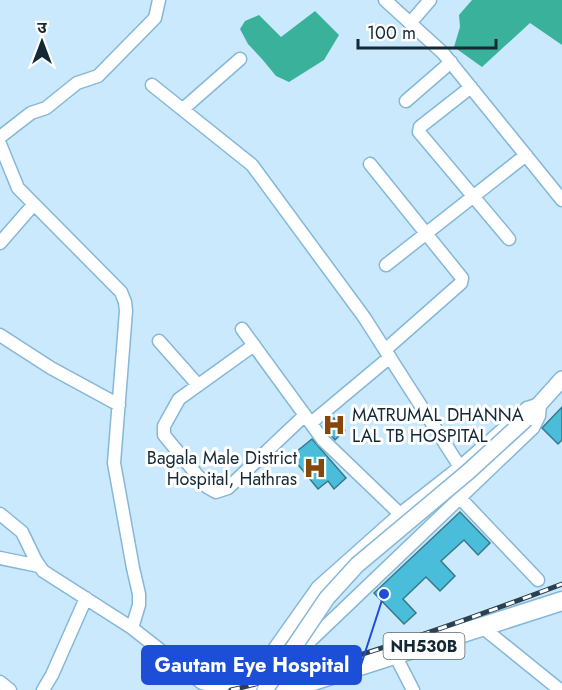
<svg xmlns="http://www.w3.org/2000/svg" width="562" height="690" font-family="Jost,'Noto Sans Devanagari',sans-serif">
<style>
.water{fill:#3ab29b}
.building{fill:#49bdda;stroke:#377889;stroke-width:1.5}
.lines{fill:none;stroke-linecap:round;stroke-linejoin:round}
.minor-casing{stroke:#85b7d8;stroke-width:15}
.major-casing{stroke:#85b7d8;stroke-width:18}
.highway-casing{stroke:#85b7d8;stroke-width:21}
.minor{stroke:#fff;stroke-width:12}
.major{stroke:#fff;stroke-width:15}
.highway{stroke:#fff;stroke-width:18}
.rail-casing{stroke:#2c414f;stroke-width:5}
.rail{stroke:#fff;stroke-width:3;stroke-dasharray:9;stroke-linecap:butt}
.major-bridge-casing{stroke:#85b7d8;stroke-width:18;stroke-linecap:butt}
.major-bridge{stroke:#fff;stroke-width:15}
.labels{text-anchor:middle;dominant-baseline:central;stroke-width:6;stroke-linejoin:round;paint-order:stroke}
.shield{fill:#fff;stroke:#5a6872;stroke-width:1.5}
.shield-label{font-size:16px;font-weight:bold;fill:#142835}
.poi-label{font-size:18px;fill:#142835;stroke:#fff;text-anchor:start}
.leader{fill:none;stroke:#1d4ed8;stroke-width:2}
.callout-dot{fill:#1d4ed8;stroke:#fff;stroke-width:2}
.callout{fill:#1d4ed8;stroke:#1d4ed8;stroke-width:2}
.callout-label{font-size:20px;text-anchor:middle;font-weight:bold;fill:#fff}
</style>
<rect width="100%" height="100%" fill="#cae9fd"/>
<path class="water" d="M472 0H562V45L530 23 482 67 454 47 460 27 459 15Z
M315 11 339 35 324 60 289 82 276 76 262 59 248 44 240 29 245 21 259 15 281 37Z"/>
<path class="building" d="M562 407V440L558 444 542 428Z
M334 418 345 430 335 440 324 427Z
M312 439 346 478 334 489 328 481 318 489 291 456Z
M460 512 490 543 478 555 464 540 441 561 455 576 440 591 426 577 403 599 416 613 404 624 374 593Z"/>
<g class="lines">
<g class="minor-casing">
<path id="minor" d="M385 0 443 53 562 200
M411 22 430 0
M152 85 252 165 364 317 460 467 527 408 540 404 539 416 533 428 308 643
M471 87 420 127 419 132 509 239
M406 101 451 62
M183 109 240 59
M0 137 31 113 46 108 77 83 98 76 155 18 159 0
M0 144 18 188 121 292 125 302 126 311 114 463 133 568 139 594V605L132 628
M370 164 462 278 461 283 385 350
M0 243 34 204
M386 265 526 155
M242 329 323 440 400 514
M0 335 51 368 119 405
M159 341 198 385
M254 345 179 399 164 426V435L207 487 216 492 228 488 305 415
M311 423 390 357
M460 498 538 580
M0 514 22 532 36 561 43 571 132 628 202 683C224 690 245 678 262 666
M0 558 39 566
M482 627 560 690
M395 655 413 690
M0 682 10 690
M43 690 52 675 86 598
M249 690 262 666 318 587 400 514 460 467"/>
</g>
<g class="major-casing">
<path id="major" d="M526 419 562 379"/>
</g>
<g class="highway-casing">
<path id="highway" d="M285 690 562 601"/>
</g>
<use href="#minor" class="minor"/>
<use href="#major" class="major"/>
<use href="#highway" class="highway"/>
<g class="rail-casing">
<path id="rail" d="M231 690C344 664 454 625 562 584"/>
</g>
<use href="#rail" class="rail"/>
<g class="major-bridge-casing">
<path id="major-bridge" d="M265 690 327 598 357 565 468 472 526 419"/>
</g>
<use href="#major-bridge" class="major-bridge"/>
</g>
<defs>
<g id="hospital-bare" transform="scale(1.8)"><path d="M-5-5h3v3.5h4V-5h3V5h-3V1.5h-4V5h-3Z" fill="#86480a" stroke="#fff" stroke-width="2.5" paint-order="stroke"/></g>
</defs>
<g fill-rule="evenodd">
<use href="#hospital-bare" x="334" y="425"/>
<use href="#hospital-bare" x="315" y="468"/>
</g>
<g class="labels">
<rect class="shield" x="383.5" y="633" width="81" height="26" rx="4.5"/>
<g class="shield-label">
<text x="424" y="646">NH530B</text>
</g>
<g class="poi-label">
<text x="352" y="415">MATRUMAL DHANNA<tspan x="352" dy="21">LAL TB HOSPITAL</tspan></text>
<text x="297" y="458" text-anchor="end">Bagala Male District<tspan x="297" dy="21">Hospital, Hathras</tspan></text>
</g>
</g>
<path class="leader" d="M384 594L361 665"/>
<circle class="callout-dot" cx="384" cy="594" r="6"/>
<rect class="callout" x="142" y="646" width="219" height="38" rx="6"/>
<g class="callout-label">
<text x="252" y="672">Gautam Eye Hospital</text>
</g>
<g transform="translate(42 42)" stroke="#ffffff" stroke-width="4.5" paint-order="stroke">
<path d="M0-4.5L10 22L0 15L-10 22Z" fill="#142835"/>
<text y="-9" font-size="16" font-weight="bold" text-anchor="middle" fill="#142835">उ</text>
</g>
<path d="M358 39v9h138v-9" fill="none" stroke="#142835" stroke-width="3"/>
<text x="367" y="39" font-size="18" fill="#142835" stroke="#ffffff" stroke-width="4.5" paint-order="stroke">100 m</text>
</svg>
